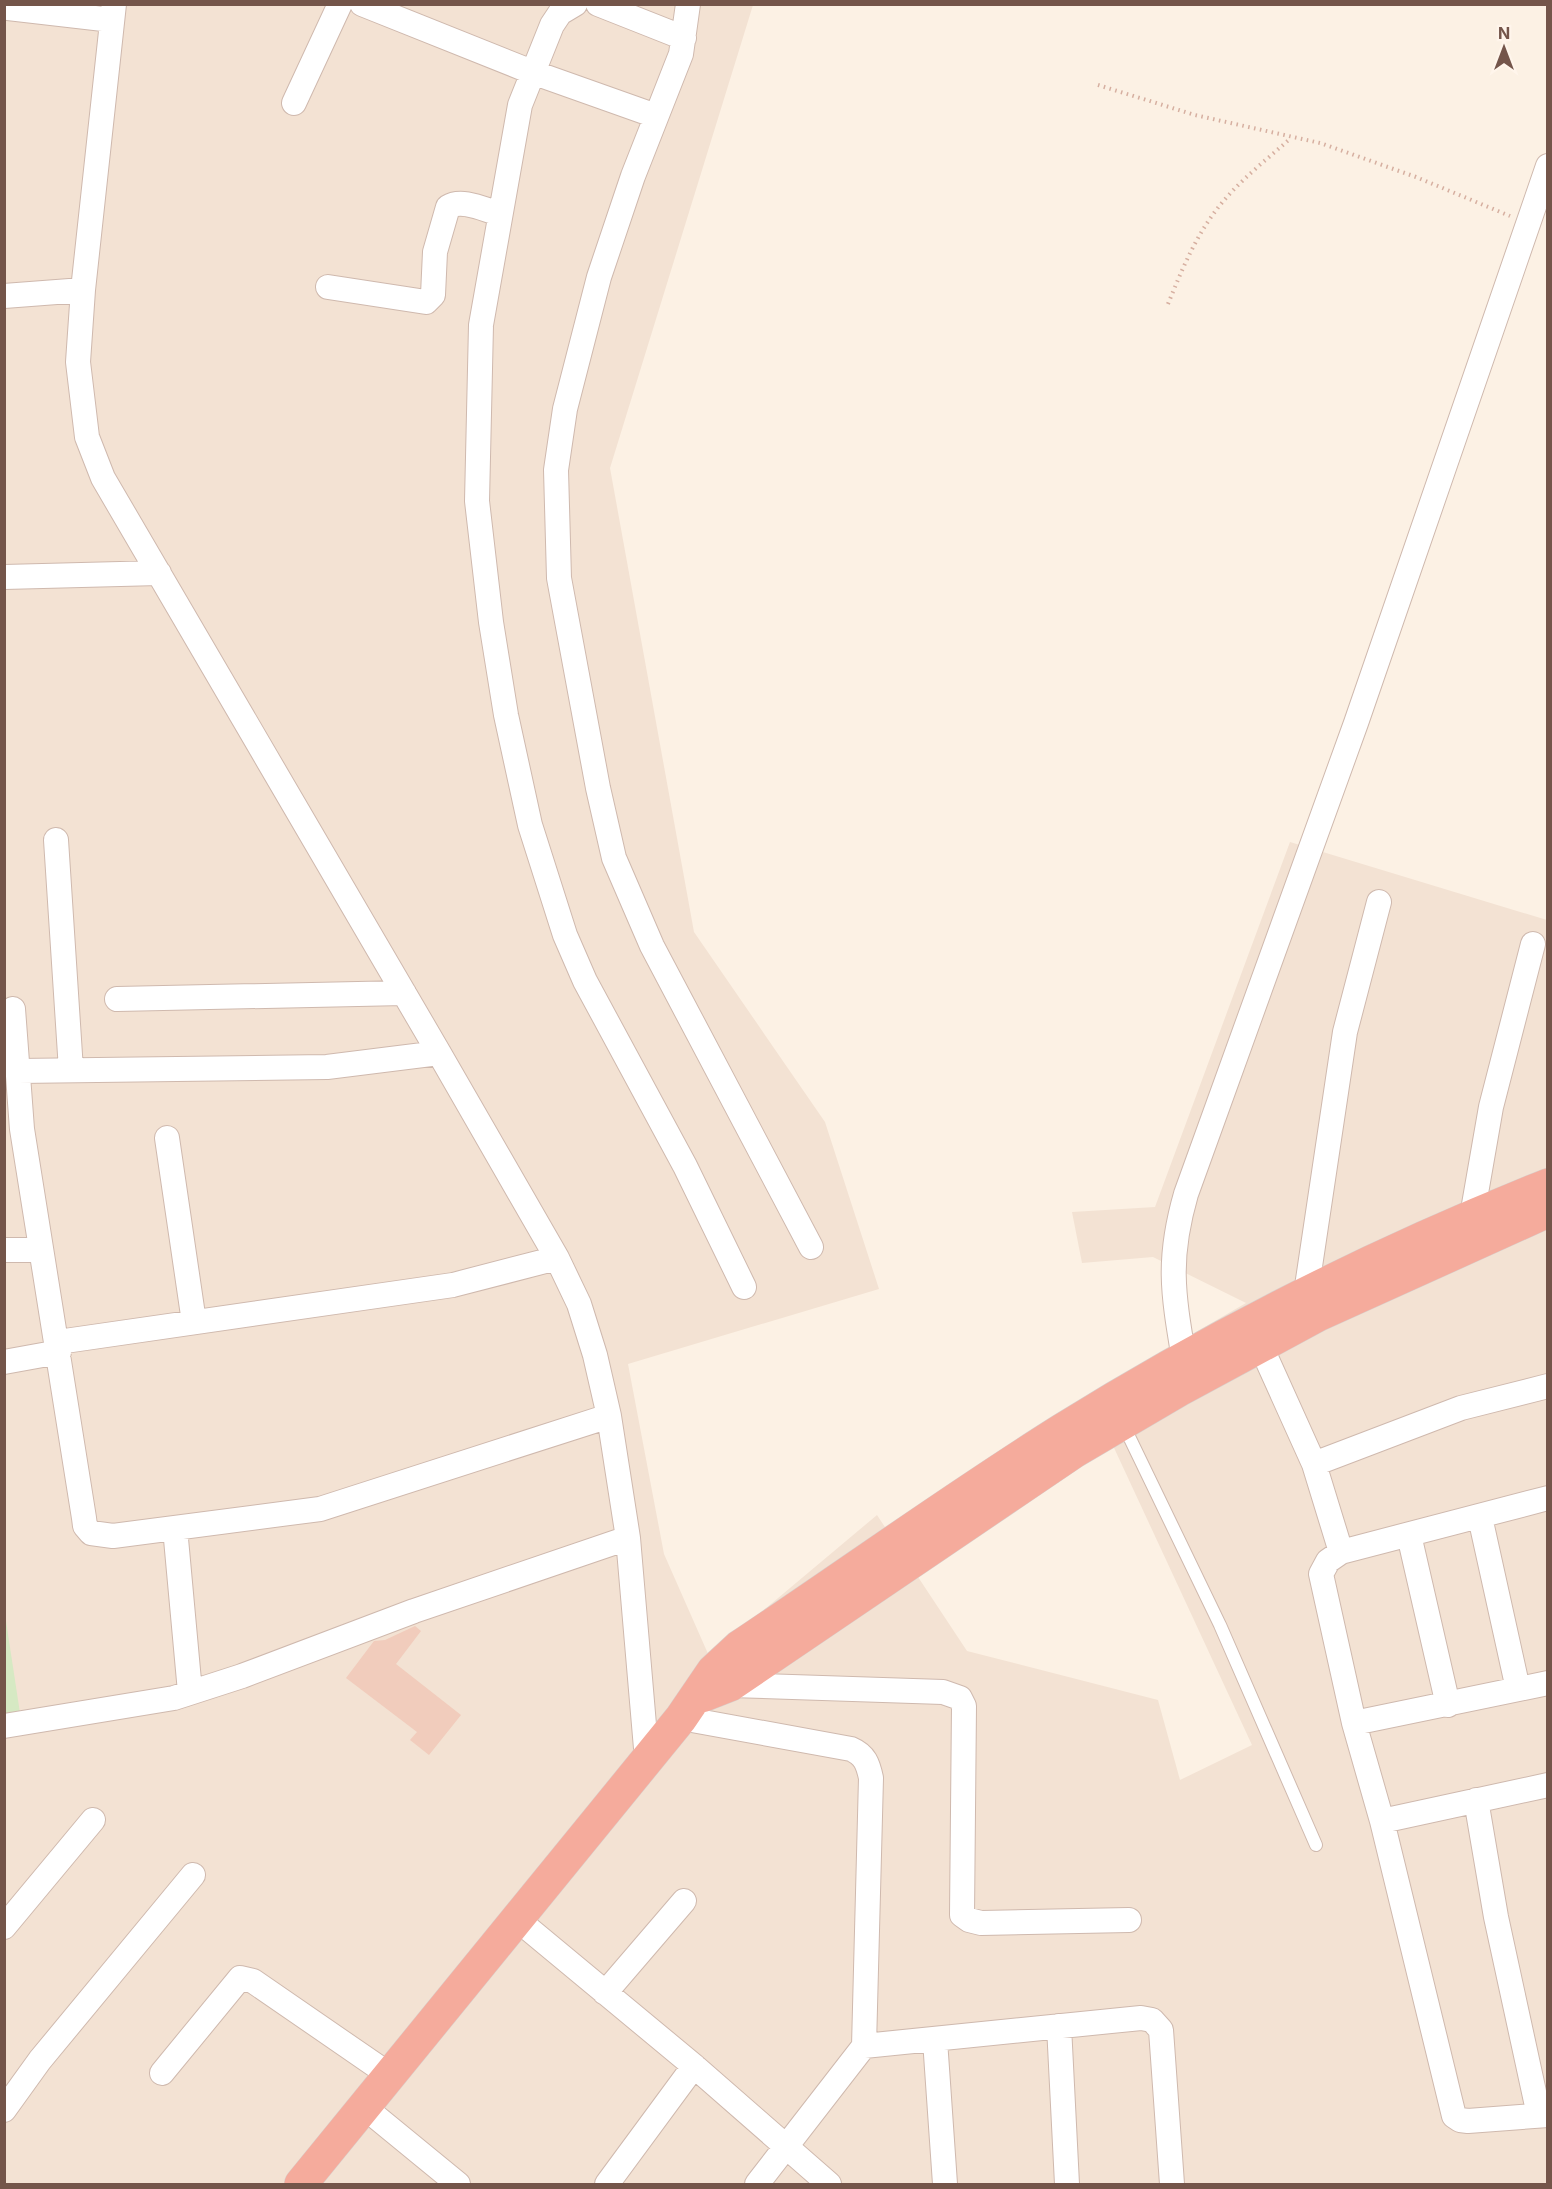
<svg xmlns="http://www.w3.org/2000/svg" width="1552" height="2189" font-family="Inter,sans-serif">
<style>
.residential{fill:#f3e2d3}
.green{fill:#d6e9c3}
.building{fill:#f1ccbc}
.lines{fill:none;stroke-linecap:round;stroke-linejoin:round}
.lane-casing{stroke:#cfb9ae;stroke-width:14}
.street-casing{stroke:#cfb9ae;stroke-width:26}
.highway-casing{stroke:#d8cfcc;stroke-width:34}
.path{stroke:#d6afa0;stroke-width:4;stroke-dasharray:1.5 4.5;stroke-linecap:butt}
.lane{stroke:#fff;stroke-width:12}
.street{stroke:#fff;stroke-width:24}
.highway{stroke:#f5ab9c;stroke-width:33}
</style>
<rect width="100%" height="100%" fill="#fcf1e4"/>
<path class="residential" d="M5 5H753L610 468 694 932 825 1122 879 1289 628 1364 664 1554 709 1656 877 1515 967 1651 1158 1700 1180 1780 1252 1745 1089 1394 1246 1303 1153 1257 1082 1263 1072 1212 1155 1207 1290 842 1547 920V2184H5Z"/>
<path class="green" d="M4 1608 20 1713 4 1716Z"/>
<path class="building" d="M415 1626 421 1631 396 1664 461 1715 429 1755 410 1740 417 1732 346 1678 374 1641 385 1640Z"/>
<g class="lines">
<g class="lane-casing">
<path id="lane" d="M1123 1424 1220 1625 1316 1845"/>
</g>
<g class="street-casing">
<path id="street" d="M114 4 83 290 78 362 87 437 103 478 439 1053 557 1258 579 1304 595 1355 609 1416 628 1538 647 1760
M362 4 532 72 656 116
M575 4 560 13 552 25 520 105 481 325 477 501 491 622 506 715 530 825 565 935 585 981 685 1166 744 1287
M598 4 684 38
M688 4 681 54 633 176 599 277 565 409 556 470 559 578 598 788 614 858 652 946 811 1247
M8 8 112 20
M294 103 340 4
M328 287 426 302 433 295 435 252 448 207C462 198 485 210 500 214
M4 296 83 290
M4 577 159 573
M56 840 71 1070
M117 999 404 993
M13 1009 22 1129 84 1518 85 1526 91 1533 113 1536 320 1509 609 1416
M18 1071 327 1067 439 1053
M167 1138 194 1322
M1472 1216 1491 1107 1533 944
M4 1250H40
M1306 1293 1345 1032 1379 902
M1254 1331 1314 1464 1341 1552
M58 1342 453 1285 557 1258
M1184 1359C1173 1293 1167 1260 1186 1194L1356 723 1548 166
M4 1362 59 1352
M1314 1464 1461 1408 1548 1386
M1548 1498 1341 1552 1328 1561 1321 1574 1354 1723 1382 1821 1454 2116 1460 2120 1468 2121 1548 2115
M1480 1517 1518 1689
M175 1528 190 1692
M1409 1535 1448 1705
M730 1685 943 1692 960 1698 964 1706 962 1915 969 1920 981 1923 1129 1920
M681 1718 851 1749C865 1755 868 1764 871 1778L864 2046 757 2184
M1354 1723 1548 1683
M4 1726 174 1698 242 1676 414 1611 628 1538
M1476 1800 1496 1917 1539 2115
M1382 1821 1548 1785
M518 1920 694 2066 829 2184
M4 1927 93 1820
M605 1993 684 1901
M1059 2026 1067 2184
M935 2040 945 2184
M864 2046 1141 2018 1152 2020 1161 2030 1172 2184
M162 2073 240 1978 253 1981 391 2076
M364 2107 458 2184
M4 2110 40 2060 193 1875
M607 2184 694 2066"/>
</g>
<g class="highway-casing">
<path id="highway" d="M702 1696 730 1685 1075 1451 1179 1390 1318 1315 1548 1211
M301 2184 681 1718 713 1671 739 1647C847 1575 952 1499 1062 1430 1216 1334 1380 1252 1548 1185"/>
</g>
<path class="path" d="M1098 85 1195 115 1320 143 1416 177 1510 216
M1168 304C1181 272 1194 240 1214 213 1235 184 1265 161 1291 138"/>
<use href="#lane" class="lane"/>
<use href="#street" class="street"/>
<use href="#highway" class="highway"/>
</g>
<rect width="1552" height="2189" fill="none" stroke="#74554a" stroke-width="12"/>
<g transform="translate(1504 48)" stroke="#fff5eb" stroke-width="4.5" paint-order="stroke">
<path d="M0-4.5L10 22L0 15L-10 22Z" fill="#74554a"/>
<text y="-9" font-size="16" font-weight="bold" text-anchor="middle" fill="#74554a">N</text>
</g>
</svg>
